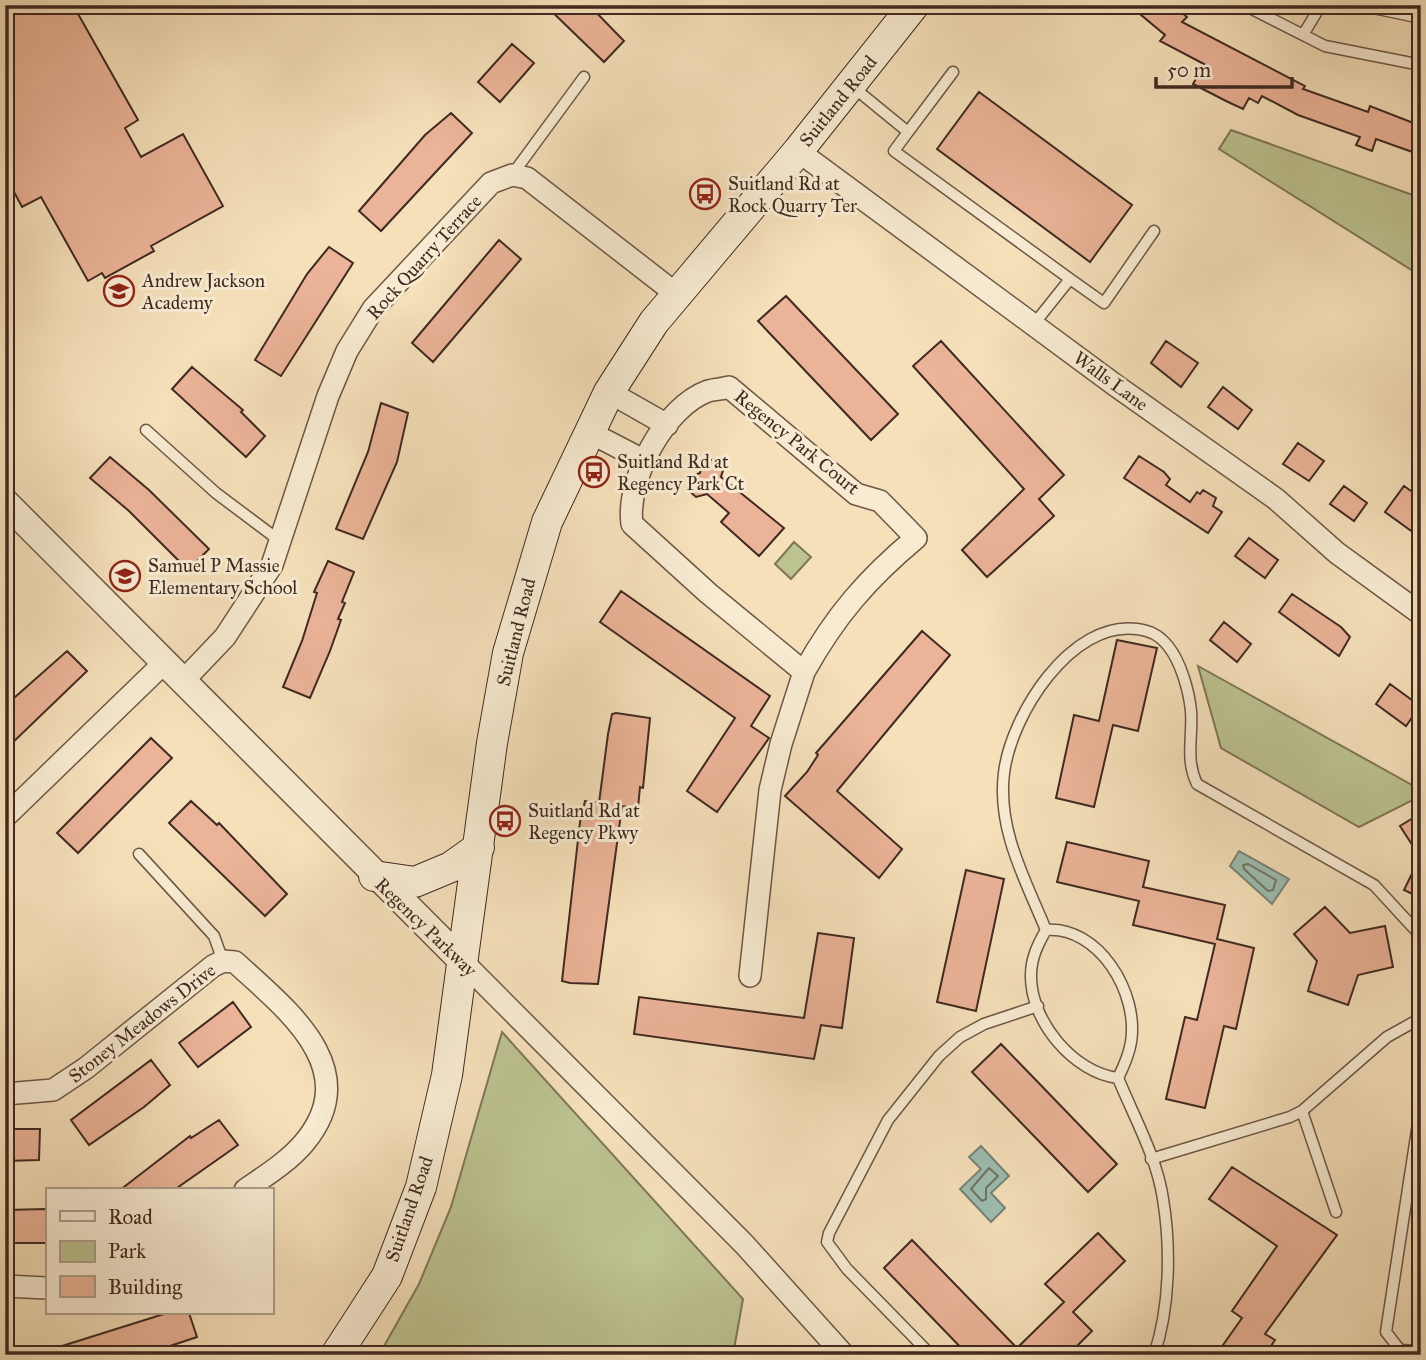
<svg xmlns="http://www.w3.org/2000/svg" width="1426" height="1360" font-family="'IM FELL Great Primer',serif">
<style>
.green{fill:#bcc290;stroke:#7e7658;stroke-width:2}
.water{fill:#9cbdaf;stroke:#778276;stroke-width:2}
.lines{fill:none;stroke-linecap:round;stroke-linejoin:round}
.shore{stroke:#6e7368;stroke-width:2}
.building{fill:#ebb398;stroke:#402920;stroke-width:2}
.service-casing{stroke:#6d5746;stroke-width:13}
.minor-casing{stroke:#6d5746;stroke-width:24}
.tertiary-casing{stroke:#6d5746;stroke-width:29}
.secondary-casing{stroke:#402920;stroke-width:32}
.service{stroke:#f8ebd2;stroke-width:10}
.minor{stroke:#f8ebd2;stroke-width:21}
.tertiary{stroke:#f8ebd2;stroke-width:26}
.secondary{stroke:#f8ebd2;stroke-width:30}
.labels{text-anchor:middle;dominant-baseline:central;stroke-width:6;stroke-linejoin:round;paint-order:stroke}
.street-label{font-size:19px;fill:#402920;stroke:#f8ebd2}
.poi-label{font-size:19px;fill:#402920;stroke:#f8ebd2;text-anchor:start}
</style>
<rect width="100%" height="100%" fill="#f5e0ba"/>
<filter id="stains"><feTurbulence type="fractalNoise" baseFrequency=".00286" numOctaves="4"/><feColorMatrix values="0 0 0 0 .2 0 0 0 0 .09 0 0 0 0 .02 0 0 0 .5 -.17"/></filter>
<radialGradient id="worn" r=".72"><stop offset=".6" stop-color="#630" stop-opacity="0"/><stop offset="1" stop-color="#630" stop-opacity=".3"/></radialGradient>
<path class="green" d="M1231 130 1421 198V276L1219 149Z
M794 542 811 557 791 579 775 564Z
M1198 666 1421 790V796L1359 827 1221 748Z
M502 1032 743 1299 733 1355H475L468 1350 463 1355H379L419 1284 451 1207Z"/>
<path class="water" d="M1239 851 1289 879 1272 904 1230 866Z
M981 1146 1009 1176 991 1193 1005 1208 991 1222 960 1189 981 1169 969 1157Z"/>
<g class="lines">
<path class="shore" d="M1248 864 1276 880 1273 890 1268 891 1244 869 1243 865Z
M989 1168 998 1176 986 1188V1199L982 1201 971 1189Z"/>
</g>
<path class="building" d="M5 5H73L138 120 125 128 141 157 183 134 223 206 151 246 154 251 105 278 102 273 88 281 41 197 22 207 13 190 5 194Z
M545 5H589L624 41 604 62Z
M1129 5H1173L1187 17 1182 22 1305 86 1303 89 1368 112 1370 106 1421 126V155L1376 139 1372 151 1356 145 1360 137 1298 115 1262 96 1258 103 1249 98 1243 109 1226 101 1193 84 1204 64 1160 41 1165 35Z
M512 44 534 63 500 102 478 82Z
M979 92 1132 205 1090 262 937 149Z
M451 113 472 133 381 231 359 211 425 135Z
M499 240 521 259 433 362 412 343Z
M329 247 353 263 281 376 255 360 307 274Z
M786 296 898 414 871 440 758 321Z
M941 341 1064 475 1039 499 1054 516 987 577 962 550 1024 489 913 366Z
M1166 341 1198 363 1181 387 1151 363Z
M192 367 243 410 241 412 265 436 246 457 172 389Z
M1223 387 1252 410 1238 429 1208 407Z
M381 403 408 413 397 462 363 539 336 529 368 452Z
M1298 443 1324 461 1309 481 1283 464Z
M1139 456 1164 472 1170 479 1166 485 1190 502 1197 492 1200 494 1203 490 1216 498 1213 506 1222 512 1208 533 1124 478Z
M110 457 149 490 209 549 188 570 129 511 90 478Z
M715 459 724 467 721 477 784 528 759 556 721 522 729 513 707 494 696 497 687 489 690 477 700 473 702 462Z
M1344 486 1367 503 1354 521 1330 504Z
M1404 486 1421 498V538L1385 512Z
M1249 538 1278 560 1265 578 1235 556Z
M328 561 354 572 342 602 345 603 338 619 341 620 330 651 310 698 283 687 302 641 317 593 314 592Z
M621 591 770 696 751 726 769 738 717 812 687 791 735 718 600 622Z
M1292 594 1341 627 1350 637 1339 656 1279 612Z
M1224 622 1251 644 1237 662 1210 640Z
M922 631 950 655 837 791 902 849 879 878 785 796 807 772 818 755 816 753Z
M1117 640 1157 648 1138 731 1113 725 1094 807 1056 798 1074 715 1099 721Z
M67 651 87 671 5 750V706Z
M1390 684 1420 706 1406 726 1376 704Z
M616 713 650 718 643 788 640 787 638 808 622 806 598 984 570 983 562 981 580 822 585 801 599 803 608 734 612 714Z
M151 738 172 758 78 853 57 833Z
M191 801 217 825 219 823 287 894 265 916 169 823Z
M1421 813V898L1404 890 1420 857 1400 826Z
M1067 842 1149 861 1143 887 1225 905 1217 939 1254 948 1236 1029 1224 1026 1205 1108 1166 1099 1185 1017 1197 1020 1215 944 1133 925 1139 901 1057 882Z
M966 870 1004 879 976 1011 937 1002Z
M1325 907 1350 933 1385 926 1393 967 1358 975 1348 1005 1308 991 1317 961 1294 934Z
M818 933 854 938 842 1028 821 1025 814 1059 634 1034 639 997 804 1018Z
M233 1002 251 1027 198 1067 179 1043Z
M1001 1044 1117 1164 1088 1192 972 1072Z
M151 1060 170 1085 144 1107 89 1145 71 1120Z
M219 1120 238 1145 224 1155 174 1190H120L190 1136 191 1138Z
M5 1129H40L39 1160 5 1161Z
M1232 1167 1337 1235 1265 1334 1275 1340 1265 1355H1216L1242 1318 1232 1311 1277 1246 1209 1199Z
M46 1209 47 1243H13L5 1240V1210Z
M1098 1233 1125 1261 1073 1312 1092 1331 1068 1355H968L884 1268 912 1240 1017 1348 1064 1302 1045 1284Z
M167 1313H189L197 1337 143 1355H44L43 1352Z"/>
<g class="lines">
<g class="service-casing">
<path id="service" d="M1244 5 1325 46 1421 65
M1359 5 1421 18
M1303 35 1321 5
M853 87 908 132 894 151 1070 279 1034 324
M908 132 953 72
M512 175 584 77
M1070 279 1104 303 1154 231
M146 430 216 493 280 541
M139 854 214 936 223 961
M1046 930C1099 926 1139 993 1131 1042 1129 1055 1124 1066 1118 1078
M1421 1104 1386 1332 1400 1350 1421 1351
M1302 1111 1336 1212
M1151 1159 1290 1117 1302 1111 1387 1037 1421 1018
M931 1355 847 1269 827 1242 829 1233 888 1120 939 1056 960 1037 984 1024 1038 1006
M1154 1355C1170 1308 1171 1248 1163 1199 1157 1158 1134 1117 1118 1078 1074 1073 1030 1021 1031 975 1031 958 1038 944 1046 930 1025 879 997 829 1004 773 1011 715 1071 620 1137 629 1151 631 1159 635 1168 646 1181 662 1189 691 1191 711 1193 737 1185 759 1197 784L1374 885 1421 936"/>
</g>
<g class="minor-casing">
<path id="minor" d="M798 151 1115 385 1276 499 1337 553 1421 614
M609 392 667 425
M589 432 645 461
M184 680 225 637 272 565 328 396 347 351 373 309 491 183 512 175 527 178 675 293
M5 817 165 662
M463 962 744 1244 844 1355
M750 976 770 790 781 744 804 672 708 593 632 524C626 480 664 407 708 391 715 389 723 389 729 387L856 494 880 501 916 538C867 579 835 616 804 672
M5 1094 53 1090 86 1068 213 966 223 961 235 962C286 1009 366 1069 304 1143 288 1162 265 1176 245 1190
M5 1286 47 1288"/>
</g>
<g class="tertiary-casing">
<path id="tertiary" d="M5 502 463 962"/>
</g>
<g class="secondary-casing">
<path id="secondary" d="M374 876 415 882 451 867 479 847
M336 1355 387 1276 421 1187 447 1075 492 743 508 653 547 522 609 392 654 322 798 151 914 5"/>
</g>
<use href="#service" class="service"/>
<use href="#minor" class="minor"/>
<use href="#tertiary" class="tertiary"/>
<use href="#secondary" class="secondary"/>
</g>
<defs>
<g id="bus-ring" transform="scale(1.575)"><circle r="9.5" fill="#f8ebd2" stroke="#8f2418" stroke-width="1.5"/><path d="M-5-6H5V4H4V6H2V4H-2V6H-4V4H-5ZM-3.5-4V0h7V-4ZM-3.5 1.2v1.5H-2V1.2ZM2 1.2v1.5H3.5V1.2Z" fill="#8f2418"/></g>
<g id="school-ring" transform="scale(1.575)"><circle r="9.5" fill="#f8ebd2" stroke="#8f2418" stroke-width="1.5"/><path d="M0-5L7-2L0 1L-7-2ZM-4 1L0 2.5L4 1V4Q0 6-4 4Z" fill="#8f2418"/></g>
</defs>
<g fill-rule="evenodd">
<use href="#bus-ring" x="705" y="194"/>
<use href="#school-ring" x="119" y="291"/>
<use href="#bus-ring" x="594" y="472"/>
<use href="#school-ring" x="125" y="576"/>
<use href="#bus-ring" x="505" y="821"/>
</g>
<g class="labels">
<g class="street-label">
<text transform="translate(838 101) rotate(-51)">Suitland Road</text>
<text transform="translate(424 257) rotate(-48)">Rock Quarry Terrace</text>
<text transform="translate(1111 381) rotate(36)">Walls Lane</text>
<text transform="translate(797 442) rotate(39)">Regency Park Court</text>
<text transform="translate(516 632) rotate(-76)">Suitland Road</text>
<text transform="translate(426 927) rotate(44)">Regency Parkway</text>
<text transform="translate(142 1023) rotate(-38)">Stoney Meadows Drive</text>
<text transform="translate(409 1209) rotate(-71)">Suitland Road</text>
</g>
<g class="poi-label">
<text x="728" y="183">Suitland Rd at<tspan x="728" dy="22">Rock Quarry Ter</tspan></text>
<text x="142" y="280">Andrew Jackson<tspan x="142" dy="22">Academy</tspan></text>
<text x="617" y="461">Suitland Rd at<tspan x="617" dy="22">Regency Park Ct</tspan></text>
<text x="148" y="565">Samuel P Massie<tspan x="148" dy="22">Elementary School</tspan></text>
<text x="528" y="810">Suitland Rd at<tspan x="528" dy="22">Regency Pkwy</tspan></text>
</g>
</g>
<rect width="1426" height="1360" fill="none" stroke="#f5e0ba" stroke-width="28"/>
<rect x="7" y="7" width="1412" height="1346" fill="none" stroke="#402920" stroke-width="3.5"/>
<rect x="14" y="14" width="1398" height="1332" fill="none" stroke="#402920" stroke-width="2"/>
<rect x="46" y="1188" width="228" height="126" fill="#f8ebd2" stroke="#ae9d8b" stroke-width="2"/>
<rect x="60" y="1211" width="35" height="10" fill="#f8ebd2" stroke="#ae9d8b" stroke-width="2"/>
<text x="108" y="1224" font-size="21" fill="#402920">Road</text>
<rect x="60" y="1241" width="35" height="21" fill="#bcc290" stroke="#ae9d8b" stroke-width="2"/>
<text x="108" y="1258" font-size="21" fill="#402920">Park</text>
<rect x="60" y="1276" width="35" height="21" fill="#ebb398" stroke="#ae9d8b" stroke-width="2"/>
<text x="108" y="1294" font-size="21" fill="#402920">Building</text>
<path d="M1156 77v10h136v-10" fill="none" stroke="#402920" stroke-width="3.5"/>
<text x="1167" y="77" font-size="21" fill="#402920" stroke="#f8ebd2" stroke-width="5" paint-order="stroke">50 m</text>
<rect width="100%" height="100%" filter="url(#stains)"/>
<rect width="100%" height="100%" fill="url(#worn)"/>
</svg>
